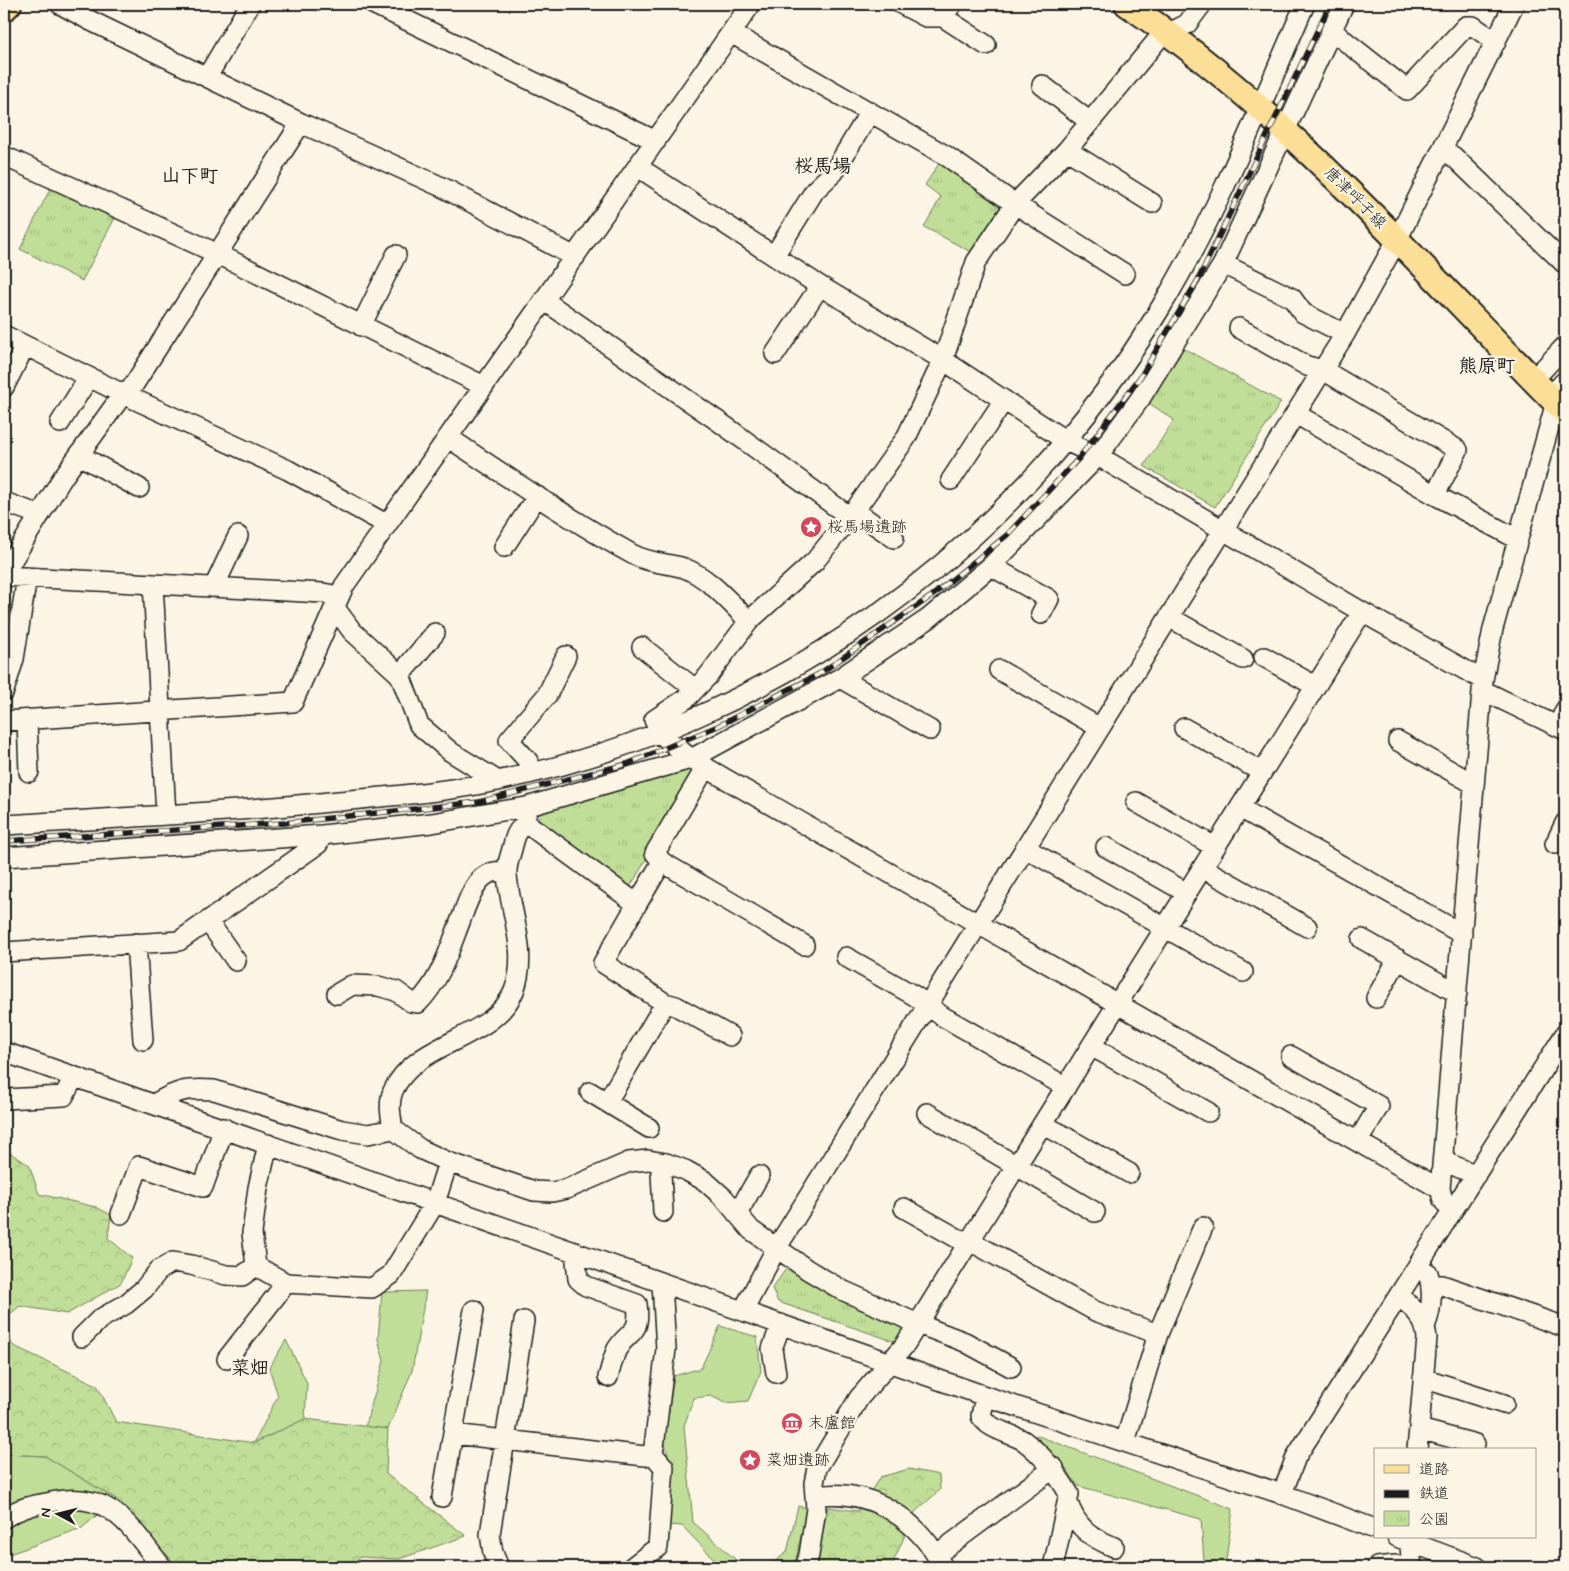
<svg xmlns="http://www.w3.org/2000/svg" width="1569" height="1571" font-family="Mynerve,'Klee One',sans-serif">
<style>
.grass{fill:#c0de97;stroke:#6e7d5a}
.forest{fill:url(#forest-crowns);stroke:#6e7d5a}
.park{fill:url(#park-tufts);stroke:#6e7d5a}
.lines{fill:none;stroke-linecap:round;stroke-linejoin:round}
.minor-casing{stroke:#1c1c1c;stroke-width:22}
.major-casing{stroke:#1c1c1c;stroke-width:28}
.minor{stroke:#fcf5e5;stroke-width:19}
.major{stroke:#fbdf96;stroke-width:24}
.rail-casing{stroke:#1c1c1c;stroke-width:5.5}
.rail{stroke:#fcf5e5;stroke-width:4;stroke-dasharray:11;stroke-linecap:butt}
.labels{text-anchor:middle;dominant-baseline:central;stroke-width:4.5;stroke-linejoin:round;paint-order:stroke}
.street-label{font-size:16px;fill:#1c1c1c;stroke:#fcf5e5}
.poi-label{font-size:16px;fill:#1c1c1c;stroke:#fcf5e5;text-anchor:start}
.quarter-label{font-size:19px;font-weight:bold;fill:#1c1c1c;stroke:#fcf5e5}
</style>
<defs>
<pattern id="forest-crowns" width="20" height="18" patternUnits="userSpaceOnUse" patternTransform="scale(1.25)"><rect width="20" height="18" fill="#c0de97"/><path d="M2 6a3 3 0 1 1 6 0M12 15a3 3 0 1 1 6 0" fill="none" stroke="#a4be82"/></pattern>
<pattern id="park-tufts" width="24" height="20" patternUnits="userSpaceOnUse" patternTransform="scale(1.25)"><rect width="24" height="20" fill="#c0de97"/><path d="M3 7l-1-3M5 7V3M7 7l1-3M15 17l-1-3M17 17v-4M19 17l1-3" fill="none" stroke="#a4be82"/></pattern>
</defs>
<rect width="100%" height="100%" fill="#fcf5e5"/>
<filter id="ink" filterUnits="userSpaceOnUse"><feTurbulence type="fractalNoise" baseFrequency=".02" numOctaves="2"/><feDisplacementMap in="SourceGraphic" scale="10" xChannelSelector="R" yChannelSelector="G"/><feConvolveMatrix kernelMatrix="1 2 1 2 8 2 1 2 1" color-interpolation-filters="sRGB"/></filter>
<g filter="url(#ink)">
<path class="grass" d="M426 1291 412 1371 388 1429 365 1427 384 1361 378 1339 382 1292Z
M720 1326 757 1337 761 1371 748 1401 725 1403 711 1396 694 1398 684 1426 693 1522 736 1560 757 1567H722L682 1526 667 1525 669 1458 664 1441 674 1376 701 1368Z
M286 1340 307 1383 305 1419 254 1443 278 1396 269 1368Z
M1036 1435 1233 1509 1225 1567H1201L1204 1562 1201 1519 1078 1486 1063 1464 1034 1441Z
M4 1454 45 1456 116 1499 82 1528 4 1556Z
M798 1506 807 1508 796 1560 792 1567H768L787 1552Z"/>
<path class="forest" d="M7 1151 29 1165 39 1194 96 1207 111 1215 108 1238 132 1258 121 1283 67 1314 20 1306 4 1319V1153Z
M4 1321 12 1345 97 1385 116 1422 254 1443 305 1419 388 1429 386 1474 466 1536 399 1559 360 1557 353 1567H178L116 1499 45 1456 4 1454Z
M909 1469 939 1475 940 1490 915 1512 891 1567H812L828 1507 858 1511 880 1477Z"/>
<path class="park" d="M942 159 1000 202 1001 211 973 253 924 227 941 197 925 185Z
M52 185 117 214 82 281 20 249Z
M1183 348 1281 402 1215 507 1144 466 1174 420 1146 401Z
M689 765 698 771 630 887 538 822 539 810Z
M789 1265 905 1326 896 1342 778 1302 772 1288Z"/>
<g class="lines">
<g class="minor-casing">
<path id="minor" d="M60 4 89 20 301 123 444 188 575 257
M373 4 656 141
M901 4 926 17H943L952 4
M1202 4 1187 24 1159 38 1067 150 1015 204 976 262 943 360 906 438 850 517 815 561 749 621 708 676 687 698 654 720 661 734 691 759 1440 1189
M943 17 986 45
M1331 30 1407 90 1466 26H1473L1496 42
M731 33 945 155 1015 204 1125 274
M207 77 250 4
M1042 85 1090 122
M1442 149 1454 157 1565 264
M1067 150 1152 203
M4 156 218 254 484 386
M638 167 820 286 943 360 1066 441 1098 456 1362 612 1483 680
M774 256 815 190 834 172 870 112
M1223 264 1292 298 1303 313 1345 334
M545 301 725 426 850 517 862 516 894 538
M361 326 396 255
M1239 328 1307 366 1323 370 1458 450 1435 495 1517 539
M4 335 123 394 288 470 386 524
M775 354 820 286
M1534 379 1565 346
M4 387 25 346
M1550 396 1565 381
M1296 414 1435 495
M60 423 89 377
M449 438C509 478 569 519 632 554 648 563 667 563 684 568 709 577 730 603 749 621
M79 455 139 488
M951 480 1004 400
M4 502 40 515
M504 547 537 496
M991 566 1049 599 1041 614
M4 576 323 593 339 596
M5 576 11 562 63 477 123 394 131 389 301 123
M153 584 166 815
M214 587 238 536
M335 608 352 631 400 675 419 725 451 752 498 781
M1169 617 1243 659
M642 647 695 689
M1264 657 1315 686
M999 670 1100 728
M400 675 435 633
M840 678 930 730
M1482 690 1565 730
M4 691 14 659 27 577
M27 720 29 772
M4 721 293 702 344 586 751 4
M1558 726 1565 710
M1184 728 1262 772
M1398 741 1474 784
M528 761 509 740 547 695 566 656
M1136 802 1215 847
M1240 808 1462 934
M526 823 637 904 603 963 665 1003 607 1102
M4 825C115 818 227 813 339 801 392 796 445 792 497 781 773 724 1017 548 1161 307 1219 211 1260 106 1305 4
M1555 844 1565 823
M1106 847 1187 893
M1025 848 1243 972
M4 857 322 835 432 823 526 807 691 759 840 678 928 619 991 566 1098 456 1140 399 1223 264 1344 4
M662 862 655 853 706 767
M1203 868 1307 927
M637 904 662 862 804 945
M208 921 236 961
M1362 939 1457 993
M136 943 143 1040
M4 952 179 941 318 844 322 835
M846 957 915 996 942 1016 1066 1087
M337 994 352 985 378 986 396 991 411 1002 418 1003C440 981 449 951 460 922 465 909 471 888 482 878 490 871 497 871 507 872
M1376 998 1398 959
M665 1003 676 1006 730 1036
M1091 1046 1208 1112
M4 1052 985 1396 1282 1494 1375 1529
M1291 1056 1379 1106 1358 1141
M590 1092 649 1128
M4 1099 64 1096 74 1077
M154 1104C178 1090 186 1088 214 1090L342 1130 368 1134 393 1129
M927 1113 1095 1212
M1043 1124 1129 1173
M268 1144 258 1188 252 1233 256 1266 286 1283 372 1288 391 1275 435 1203 448 1162 420 1149 393 1129C391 1117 388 1103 393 1091 415 1041 494 1040 514 991 529 953 510 913 507 875 506 866 510 857 512 849 515 837 516 831 526 823V807
M1443 1154 1448 1163 1476 1175
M448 1162 534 1191 552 1192 567 1189 629 1162 648 1160 666 1163 685 1170 705 1181 724 1198 751 1230 808 1270 842 1290 918 1324 965 1342 1011 1367
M904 1208 957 1238 979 1246 1095 1311 1158 1334
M663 1212 661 1172 666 1163
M1452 1212 1443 1200 1440 1189 1483 680 1493 629 1556 402
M121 1214 139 1166 203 1187 224 1128
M737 1214 759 1176
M575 1252 578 1279 586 1286 637 1304C641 1336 629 1329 617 1349 613 1357 611 1368 608 1377
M1432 1284 1442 1285 1565 1327
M1399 1296C1414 1309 1425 1317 1427 1338L1417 1450
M743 1311 776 1249 1345 334 1397 240 1514 4
M1426 1324C1432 1308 1433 1289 1428 1273
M82 1337 100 1319 126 1304 144 1289 159 1270 173 1262 191 1265 226 1275 242 1276 256 1266
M227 1359 286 1283
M776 1373 772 1349 781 1324
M1423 1378 1504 1404
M985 1396 981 1416C990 1431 1010 1432 1024 1441 1044 1456 1057 1473 1069 1494L1053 1567
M1419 1429 1475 1444
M453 1434 645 1456 652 1453 654 1447 666 1349 662 1284
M1125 1442 1158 1334 1203 1227
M1282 1494 1296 1457 1565 1034
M815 1496C871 1487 918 1519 943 1567
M442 1497 474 1310
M1068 1503C1077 1528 1090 1537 1114 1547
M4 1518C19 1508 33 1505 51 1502 111 1489 129 1526 162 1567
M1397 1537 1477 1567
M1409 1537 1412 1567
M936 1555 1054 1468
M499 1567 493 1553 490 1534 524 1321
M632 1567 658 1547 664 1467 652 1453
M805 1567 809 1555 816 1509 814 1483 817 1468 859 1398 904 1346 1362 612
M1377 1567 1395 1565 1404 1567"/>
</g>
<g class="major-casing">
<path id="major" d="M1127 4C1293 117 1424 271 1565 412
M4 9 9 4"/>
</g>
<use href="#minor" class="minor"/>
<use href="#major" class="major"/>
<g class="rail-casing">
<path id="rail" d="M4 841 284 823 479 802 627 764 718 726 819 674 933 595 1007 535 1079 458 1141 376 1198 280 1330 4"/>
</g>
<use href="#rail" class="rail"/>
</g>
</g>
<defs>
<g id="sight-disc" transform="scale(1.125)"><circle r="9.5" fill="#d1495b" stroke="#fcf5e5"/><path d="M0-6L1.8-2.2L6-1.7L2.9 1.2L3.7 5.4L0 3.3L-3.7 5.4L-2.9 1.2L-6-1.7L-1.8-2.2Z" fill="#fff"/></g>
<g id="museum-disc" transform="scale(1.125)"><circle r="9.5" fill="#d1495b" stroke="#fcf5e5"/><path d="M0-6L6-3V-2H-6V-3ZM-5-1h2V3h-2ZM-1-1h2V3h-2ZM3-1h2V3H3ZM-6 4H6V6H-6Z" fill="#fff"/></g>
</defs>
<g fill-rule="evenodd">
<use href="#sight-disc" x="811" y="527"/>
<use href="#museum-disc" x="792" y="1423"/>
<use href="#sight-disc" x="750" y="1460"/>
</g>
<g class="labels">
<g class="street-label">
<text transform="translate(1355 198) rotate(45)">唐津呼子線</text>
</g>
<g class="poi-label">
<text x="827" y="527">桜馬場遺跡</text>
<text x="808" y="1423">末盧館</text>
<text x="766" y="1460">菜畑遺跡</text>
</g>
<g class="quarter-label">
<text x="823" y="166">桜馬場</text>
<text x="190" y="176">山下町</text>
<text x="1487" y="366">熊原町</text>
<text x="250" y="1368">菜畑</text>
</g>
</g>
<rect width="1569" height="1571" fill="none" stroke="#fcf5e5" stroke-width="20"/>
<rect x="10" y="10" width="1549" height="1551" fill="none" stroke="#1c1c1c" stroke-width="2" filter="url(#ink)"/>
<rect x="1374" y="1448" width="162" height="90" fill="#fcf5e5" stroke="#a29e95"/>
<rect x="1384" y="1465" width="25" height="8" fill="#fbdf96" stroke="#a29e95"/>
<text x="1419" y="1474" font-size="15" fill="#1c1c1c">道路</text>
<rect x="1384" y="1490" width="25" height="8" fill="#1c1c1c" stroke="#a29e95"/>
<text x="1419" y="1498" font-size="15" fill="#1c1c1c">鉄道</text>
<rect x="1384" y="1511" width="25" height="15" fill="url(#park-tufts)" stroke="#a29e95"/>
<text x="1419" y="1524" font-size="15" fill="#1c1c1c">公園</text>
<g transform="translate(58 1514) rotate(277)" stroke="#fcf5e5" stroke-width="4" paint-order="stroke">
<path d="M0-4L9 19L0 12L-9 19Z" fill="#1c1c1c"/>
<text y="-8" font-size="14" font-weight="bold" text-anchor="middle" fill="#1c1c1c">N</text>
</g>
</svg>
